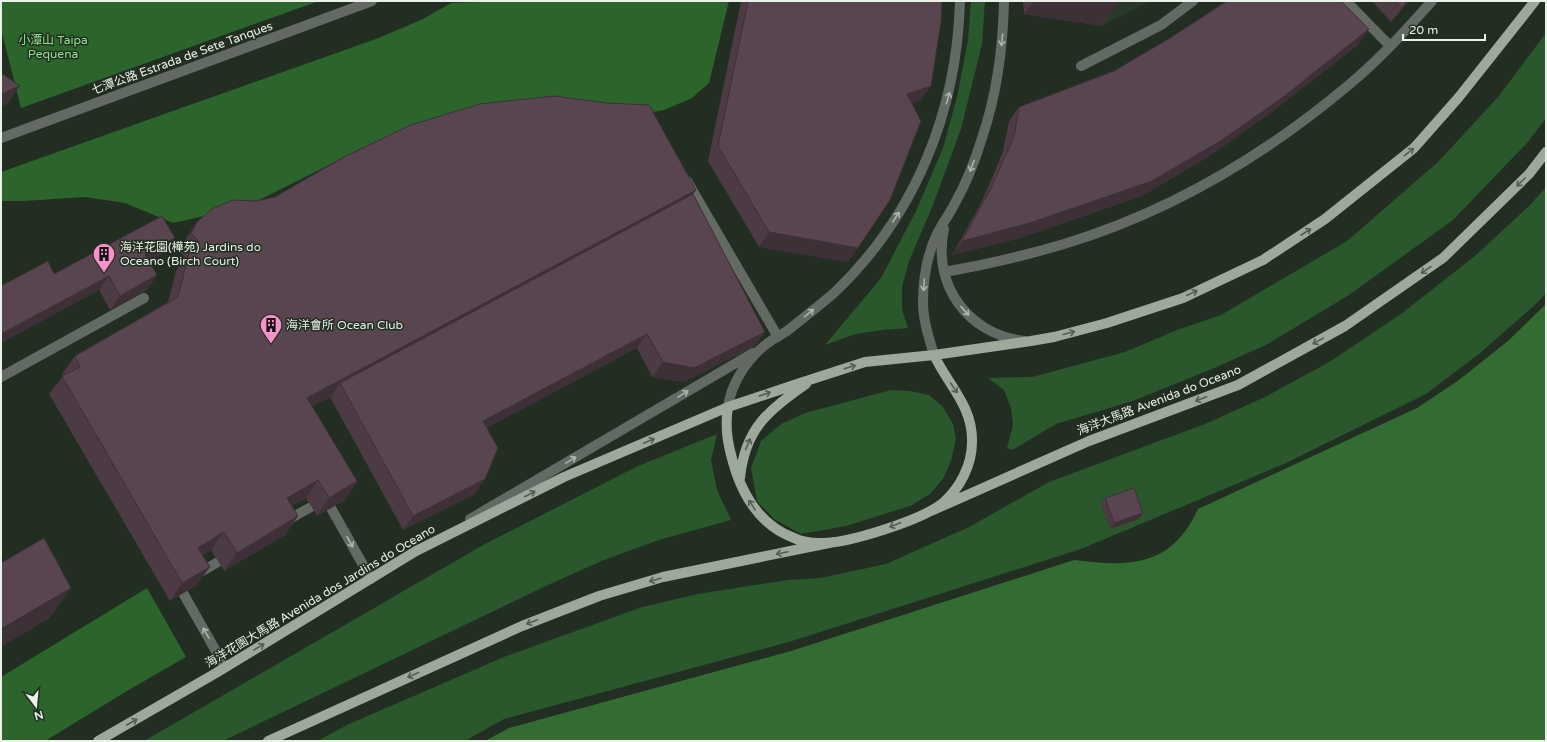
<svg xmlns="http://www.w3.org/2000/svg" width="1547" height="742" font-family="'Varela Round','Noto Sans SC',sans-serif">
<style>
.built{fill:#283927}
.green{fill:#2a572b}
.forest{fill:#2b652c}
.water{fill:#326c32}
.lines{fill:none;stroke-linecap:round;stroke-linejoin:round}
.minor{stroke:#636a63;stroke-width:10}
.major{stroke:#9ca99b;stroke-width:10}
.wall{fill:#4c3b44}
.shaded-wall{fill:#3e3037}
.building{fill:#58454f;stroke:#3e3037}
.oneway{stroke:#adb4ac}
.oneway2{stroke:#525f52}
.labels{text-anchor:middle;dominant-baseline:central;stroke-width:3;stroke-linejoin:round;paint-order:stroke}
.park-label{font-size:12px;fill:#91e290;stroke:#212e21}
.street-label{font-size:12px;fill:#e9f1e8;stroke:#212e21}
.poi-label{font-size:12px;fill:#e9f1e8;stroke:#212e21;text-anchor:start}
</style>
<rect width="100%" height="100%" fill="#212e21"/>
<path class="built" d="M1023 1H1151L1102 26 1024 14Z"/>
<path class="green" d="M971 1H985L982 44 961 129 933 205 909 261 902 287V309L908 328 882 330 856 334 825 345 881 278 916 211 943 148 957 97 968 40Z
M1546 33V118L1528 142 1453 220 1349 295 1266 345 1212 369 1133 401 1056 424 1012 450 1007 448 1013 425 1011 408 1004 390 988 378 1032 377 1125 352 1177 330 1221 315 1347 241 1438 162 1498 97Z
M1546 187V293L1537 303 1479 354 1426 394 1284 464 1081 549 789 642 504 719 465 741H317L349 724 504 657 642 607 698 594 787 580 821 578 886 564 969 527 1049 482 1205 424 1265 397 1331 361 1401 314 1476 255 1529 206Z
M891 390 910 391 929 395 943 407 953 424 956 439 951 461 943 479 930 494 910 506 846 526 801 534 774 519 757 501 751 468 761 441 781 424 805 413Z
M717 434 711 460 717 490 731 520 659 540 604 560 550 584 223 741H144L483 545 638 466Z"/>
<path class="forest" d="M1 1H319L21 108 1 29Z
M502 1H729L709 83 692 98 664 110 637 115 465 112 377 141 245 207 173 223 125 203 85 197 24 201H1V172L376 39 421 20 451 3Z
M147 588 186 657 132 688 45 741H1V677Z"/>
<path class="water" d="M1546 304V741H485L509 728 791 651 1074 560C1131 567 1171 567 1198 509L1417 408 1459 380 1509 340Z"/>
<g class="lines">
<path class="minor" d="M1346 1 1390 46
M1081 66 1161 25 1193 1
M1 138 372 1
M687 181 778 337
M944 229C932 284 967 334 1024 341
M944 272C984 265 1024 256 1064 244 1170 212 1267 154 1351 83 1381 58 1406 30 1432 1
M934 355C929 338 923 320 923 302 923 279 927 255 937 234 942 224 949 215 954 205 966 184 975 161 982 138 997 94 1003 48 1004 1
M1 377 144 298
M728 407C731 384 746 361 764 346 771 340 779 336 787 331 803 318 819 306 834 293 915 216 957 112 960 1
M331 508 371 579
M470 519 753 353
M286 521 311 507
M199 573 218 562
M183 593 225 667"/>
<path class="major" d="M728 407C724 430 729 450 736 472 746 501 764 527 794 538 802 542 811 543 820 543 847 544 922 520 943 503 960 488 972 465 972 442 973 406 948 385 934 355
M740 478C745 428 768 411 806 384
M931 511 1089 441 1238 385 1345 326 1443 258 1529 174 1546 152
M98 741 216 673 416 551 564 477 728 407 797 384 865 362 934 355 1031 341 1054 337 1107 323 1183 298 1263 260 1325 219 1414 148 1459 97 1535 1
M268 741 522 626 599 596 663 577 834 542"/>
</g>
<path class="wall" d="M741 1H942L921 100 912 103 848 262 759 247 708 161Z
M1023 1H1119L1102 26 1024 14Z
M1372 1H1409L1391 22Z
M1359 44 1272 112 1211 155 1142 196 1020 238 952 255 980 205 993 176 1003 151 1009 121 1019 107Z
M693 194 765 332 755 346 684 382 652 377 637 348 487 428 475 494 403 530 330 397H331L312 406 357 481 345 500 317 516 306 498 292 506 298 516 285 535 224 571 211 550 203 555 197 585 170 601 49 394 63 376 62 374 75 356 168 302 176 271 185 258 179 251 185 240 197 222 256 201Z
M165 253 149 261 157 275 147 290 110 310 99 290 1 343V286L54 274Z
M1105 498 1139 519 1110 529 1101 503Z"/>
<path class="shaded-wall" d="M1034 1H1112L1119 2 1102 26 1024 14Z
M1407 1H1409L1391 22 1402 8Z
M1369 29 1359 44 1272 112 1211 155 1142 196 1020 238 952 255 962 241Z
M20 86 7 105 1 107V94Z
M931 86 921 100 897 108 907 94Z
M696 190 683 208 340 383 331 397 294 416 307 398Z
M769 232 858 248 848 262 759 247Z
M175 238 165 253 135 268 145 254Z
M157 275 147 290 110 310 120 296Z
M109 276 99 290 1 343V334Z
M765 332 755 346 684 382 652 377 663 362Z
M647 334 637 348 472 436 483 421Z
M485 479 475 494 403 530 413 516Z
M318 480 306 498 274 516 287 498Z
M357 481 345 500 317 516 329 498Z
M1143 513 1139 519 1110 529 1114 523Z
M298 516 285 535 224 571 237 553Z
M224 532 211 550 185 566 198 548Z
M210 567 197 585 170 601 182 583Z
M71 588 50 618 1 647V629Z"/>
<path class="building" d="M748 1H942L941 22 931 86 907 94 921 121 890 200 858 248 769 232 718 146Z
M1227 1H1341L1369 29 1282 98 1222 140 1152 181 1030 223 962 241 990 190 1003 161 1014 137 1019 107 1114 71 1170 38Z
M1395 1H1407L1402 8Z
M1 73 20 86 1 94Z
M555 96 606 103 649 105 696 190 307 398 357 481 329 498 318 480 287 498 298 516 237 553 224 532 198 548 210 567 182 583 62 376 80 367 75 356 178 297 189 253 198 248V240L191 233 197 222 212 209 233 200 256 201 275 197 342 158 411 125 480 104Z
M693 194 765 332 694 368 663 362 647 334 483 421 498 448 485 479 413 516 340 383Z
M162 216 175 238 145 254 157 275 120 296 109 276 1 334V286L48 261 54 274Z
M1134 488 1143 513 1114 523 1105 498Z
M44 538 71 588 1 629V563Z"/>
<defs><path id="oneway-shaft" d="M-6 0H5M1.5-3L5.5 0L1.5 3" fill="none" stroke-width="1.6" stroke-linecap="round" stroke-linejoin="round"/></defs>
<g class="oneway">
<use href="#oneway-shaft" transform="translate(1002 40) rotate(96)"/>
<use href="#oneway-shaft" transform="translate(948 98) rotate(-74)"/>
<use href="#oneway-shaft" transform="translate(972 166) rotate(111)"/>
<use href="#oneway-shaft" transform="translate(896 217) rotate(-57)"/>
<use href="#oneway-shaft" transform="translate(924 285) rotate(94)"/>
<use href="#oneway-shaft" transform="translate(965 311) rotate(47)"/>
<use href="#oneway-shaft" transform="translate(809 313) rotate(-39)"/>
<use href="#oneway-shaft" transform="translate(683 394) rotate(-31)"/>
<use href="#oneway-shaft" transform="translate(571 460) rotate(-31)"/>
<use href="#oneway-shaft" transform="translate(350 542) rotate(61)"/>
<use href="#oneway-shaft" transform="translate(206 633) rotate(-120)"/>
</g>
<g class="oneway2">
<use href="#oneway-shaft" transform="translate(1409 152) rotate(-39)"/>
<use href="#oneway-shaft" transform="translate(1521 182) rotate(135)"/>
<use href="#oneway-shaft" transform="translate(1306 232) rotate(-33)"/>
<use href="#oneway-shaft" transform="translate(1426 270) rotate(145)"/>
<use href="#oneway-shaft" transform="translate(1192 293) rotate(-25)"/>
<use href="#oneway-shaft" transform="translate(1069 333) rotate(-15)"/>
<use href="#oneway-shaft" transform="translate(1318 341) rotate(151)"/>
<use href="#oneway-shaft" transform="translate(850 367) rotate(-17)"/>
<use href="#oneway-shaft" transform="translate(954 388) rotate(56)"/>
<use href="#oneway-shaft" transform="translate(765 394) rotate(-19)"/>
<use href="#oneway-shaft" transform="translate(1201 399) rotate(159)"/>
<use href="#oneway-shaft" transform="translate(649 441) rotate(-23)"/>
<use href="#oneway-shaft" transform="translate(748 444) rotate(-67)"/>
<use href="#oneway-shaft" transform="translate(530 494) rotate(-27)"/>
<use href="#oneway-shaft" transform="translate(752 505) rotate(-123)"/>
<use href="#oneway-shaft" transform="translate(895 525) rotate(158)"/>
<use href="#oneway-shaft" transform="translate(782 553) rotate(168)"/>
<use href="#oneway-shaft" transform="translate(655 580) rotate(164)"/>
<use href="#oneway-shaft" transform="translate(532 622) rotate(159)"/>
<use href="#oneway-shaft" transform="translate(259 647) rotate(-31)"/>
<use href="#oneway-shaft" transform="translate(413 675) rotate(156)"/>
<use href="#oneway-shaft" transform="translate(132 722) rotate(-30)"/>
</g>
<defs>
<g id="building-pin" transform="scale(1.15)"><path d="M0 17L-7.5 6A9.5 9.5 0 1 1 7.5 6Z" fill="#f890cc" stroke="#212e21"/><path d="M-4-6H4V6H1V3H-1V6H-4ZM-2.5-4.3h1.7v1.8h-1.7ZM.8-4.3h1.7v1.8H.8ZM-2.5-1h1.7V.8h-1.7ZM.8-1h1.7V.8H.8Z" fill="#111"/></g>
</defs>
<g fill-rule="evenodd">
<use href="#building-pin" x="104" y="254"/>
<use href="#building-pin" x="271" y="325"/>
</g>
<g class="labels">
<g class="park-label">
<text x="53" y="40">小潭山 Taipa<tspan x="53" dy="14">Pequena</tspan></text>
</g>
<g class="street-label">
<text transform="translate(182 58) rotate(-20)">七潭公路 Estrada de Sete Tanques</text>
<text transform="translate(1159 400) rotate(-21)">海洋大馬路 Avenida do Oceano</text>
<text transform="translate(320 596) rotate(-31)">海洋花園大馬路 Avenida dos Jardins do Oceano</text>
</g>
<g class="poi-label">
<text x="120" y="247">海洋花園(樺苑) Jardins do<tspan x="120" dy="14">Oceano (Birch Court)</tspan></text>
<text x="286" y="325">海洋會所 Ocean Club</text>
</g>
</g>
<rect width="1547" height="742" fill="none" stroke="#e9f1e8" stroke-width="4"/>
<g transform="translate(36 706) rotate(164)" stroke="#212e21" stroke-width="3" paint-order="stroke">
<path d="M0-3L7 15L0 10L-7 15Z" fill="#e9f1e8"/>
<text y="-6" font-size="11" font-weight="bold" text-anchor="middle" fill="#e9f1e8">N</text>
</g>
<path d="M1403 34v6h82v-6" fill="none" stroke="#e9f1e8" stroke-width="2"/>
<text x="1409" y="34" font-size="12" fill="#e9f1e8" stroke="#212e21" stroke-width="3" paint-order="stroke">20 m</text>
</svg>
